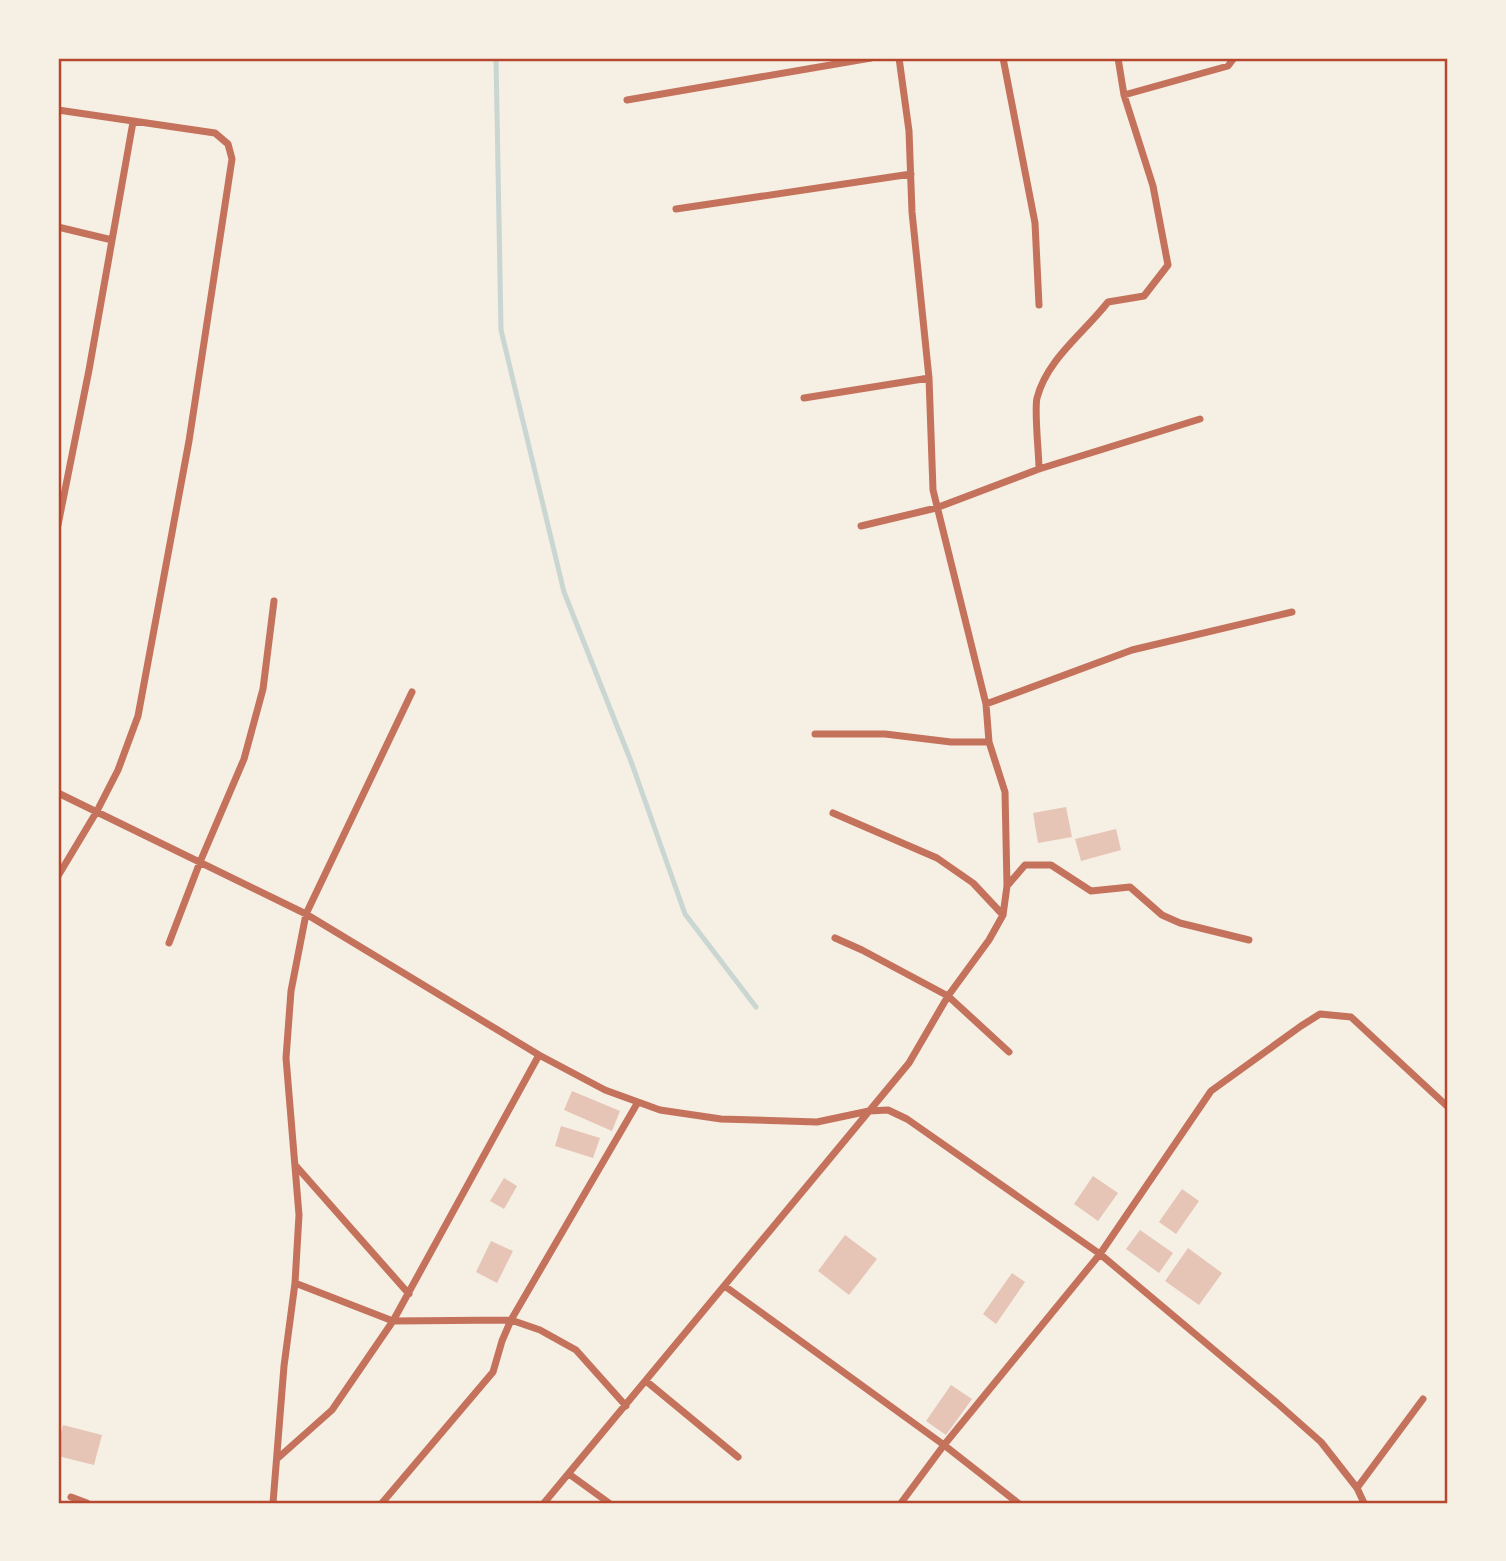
<svg xmlns="http://www.w3.org/2000/svg" width="1506" height="1561" font-family="'Roboto Condensed',sans-serif">
<style>
.lines{fill:none;stroke-linecap:round;stroke-linejoin:round}
.stream{stroke:#c9d6d2;stroke-width:5}
.building{fill:#e6c5b7}
.minor{stroke:#c5725c;stroke-width:7}
.neatline{fill:none;stroke:#b5482f;stroke-width:2.5}
</style>
<rect width="100%" height="100%" fill="#f6efe4"/>
<g class="lines">
<path class="stream" d="M496 58 501 330 564 592 632 764 685 914 756 1007"/>
</g>
<path class="building" d="M1066 807 1072 837 1038 843 1033 813Z
M1116 829 1121 850 1081 861 1075 839Z
M572 1091 620 1111 612 1131 564 1110Z
M561 1126 600 1138 593 1158 555 1146Z
M1093 1176 1118 1193 1098 1221 1074 1204Z
M504 1178 517 1186 504 1209 490 1201Z
M1182 1189 1199 1201 1176 1234 1159 1222Z
M1140 1230 1173 1253 1159 1273 1126 1249Z
M845 1235 877 1259 849 1295 818 1271Z
M491 1241 513 1251 497 1283 476 1272Z
M1188 1248 1222 1273 1199 1305 1165 1281Z
M1012 1273 1025 1282 996 1324 983 1314Z
M951 1385 972 1399 946 1435 926 1421Z
M63 1425 102 1435 94 1465 58 1456V1444Z"/>
<g class="lines">
<path class="minor" d="M1003 58 1035 223 1039 305
M1124 95 1228 66 1234 58
M627 100 871 58
M58 110 215 133 228 144 232 159 189 441 138 716 118 770 97 811 58 876
M676 209 911 174
M58 227 112 240
M804 398 929 378
M1039 469C1039 453 1034 411 1037 398 1047 359 1084 333 1108 302L1144 296 1168 265 1153 186 1124 95 1118 58
M58 525 89 370 133 122
M861 526 936 508 1039 469 1200 419
M986 704 1132 650 1292 612
M815 734H885L951 742H989
M58 793 306 914 539 1055 605 1090 660 1110 721 1119 817 1122 869 1111 888 1110 907 1119 1100 1254 1277 1403 1321 1442 1357 1488 1364 1503
M833 813 937 858 973 883 1003 915
M1007 886 1025 865H1051L1091 891 1130 887 1162 915 1180 923 1249 940
M835 938 862 950 948 996 1009 1052
M169 943 200 862 244 759 263 689 274 601
M296 1166 409 1294
M295 1283 393 1321 511 1320 540 1330 576 1350 626 1406
M726 1287 944 1445 1018 1503
M646 1381 738 1457
M278 1458 332 1410 393 1321 539 1055
M569 1474 609 1503
M1357 1488 1423 1399
M71 1497 87 1503
M273 1503 284 1366 295 1283 299 1215 286 1058 291 991 306 914 412 692
M382 1503 493 1372 502 1341 511 1320 638 1102
M544 1503 909 1063 948 996 989 940 1003 915 1007 886 1005 792 989 742 986 704 933 490 929 378 912 212 909 131 899 58
M901 1503 944 1445 1100 1254 1211 1091 1301 1026 1320 1014 1351 1017 1448 1107"/>
</g>
<rect width="1506" height="1561" fill="none" stroke="#f6efe4" stroke-width="119"/>
<rect x="60" y="60" width="1386" height="1442" class="neatline"/>
</svg>
